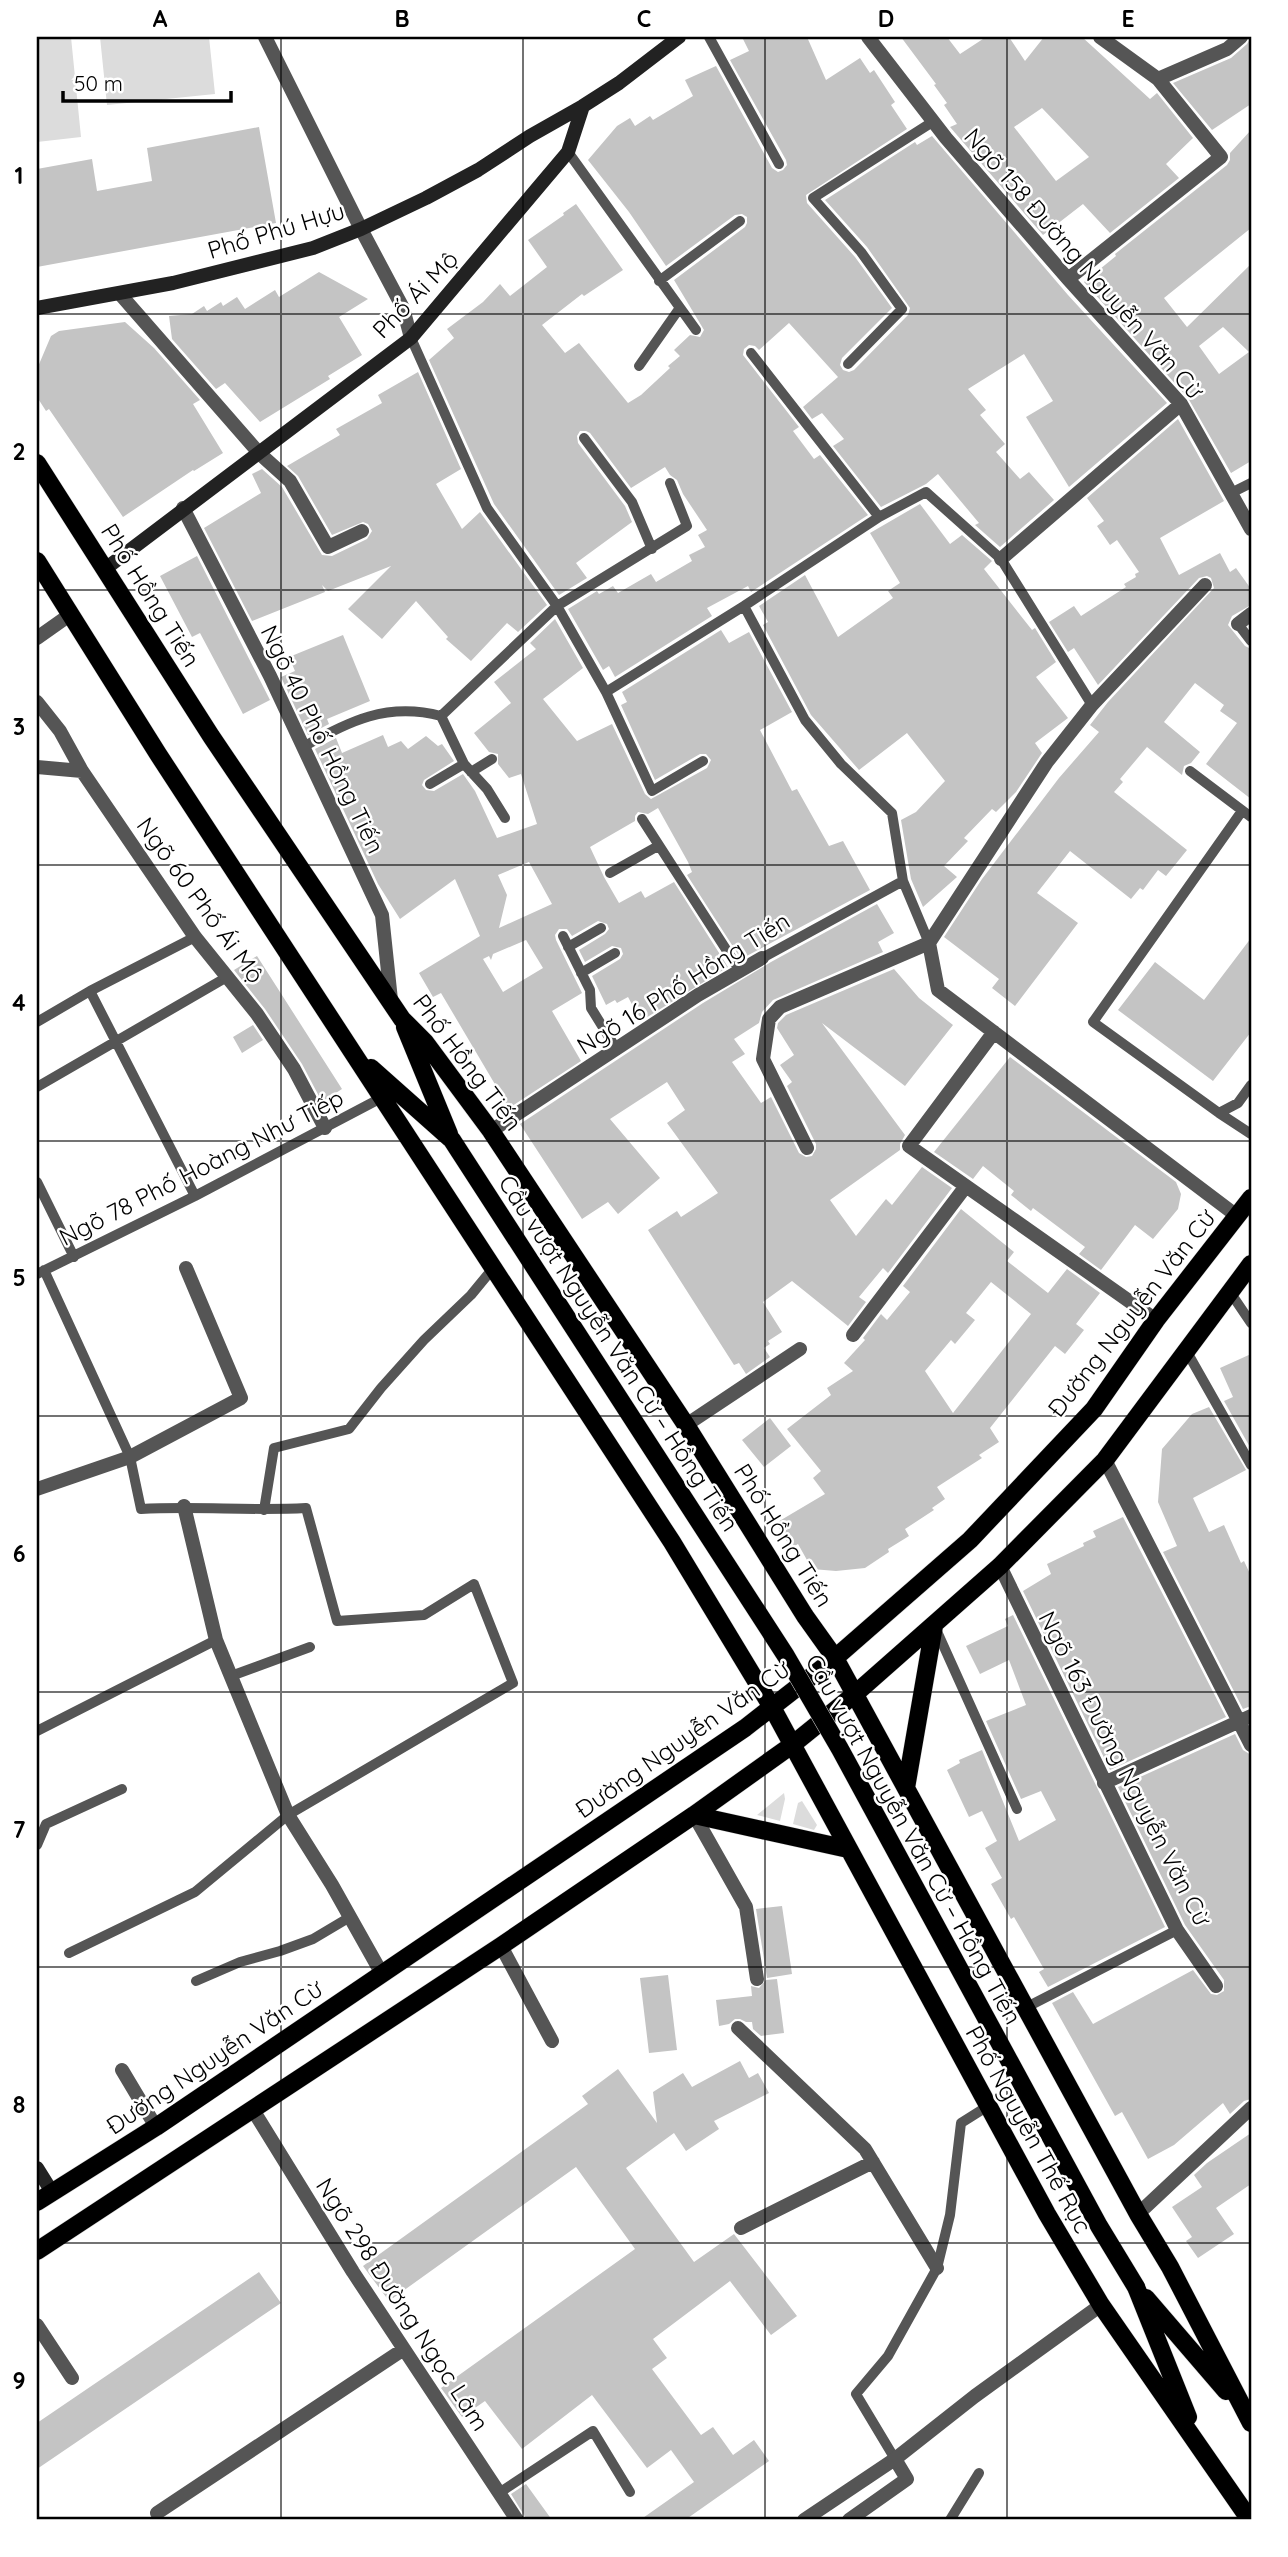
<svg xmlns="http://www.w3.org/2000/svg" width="1288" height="2557" font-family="Quicksand,sans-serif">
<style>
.green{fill:#dcdcdc}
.building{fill:#c4c4c4;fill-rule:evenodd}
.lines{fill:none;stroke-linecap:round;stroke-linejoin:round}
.primary-casing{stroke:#dbdbdb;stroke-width:19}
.lane{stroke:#555;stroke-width:10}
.street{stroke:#555;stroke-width:14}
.secondary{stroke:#222;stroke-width:14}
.primary{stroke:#000;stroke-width:18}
.primary-bridge-casing{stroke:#dbdbdb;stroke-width:19;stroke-linecap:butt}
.primary-bridge{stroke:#000;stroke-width:18}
.grid{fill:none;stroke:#000;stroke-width:2;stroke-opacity:0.55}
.labels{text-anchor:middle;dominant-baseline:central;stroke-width:5;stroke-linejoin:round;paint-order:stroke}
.street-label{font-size:24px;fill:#000;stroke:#fff}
.neatline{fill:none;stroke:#000;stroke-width:2.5}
.grid-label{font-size:23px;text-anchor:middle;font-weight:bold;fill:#000}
</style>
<rect width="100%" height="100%" fill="#fff"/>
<path class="green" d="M37 37H71L81 137 37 142Z
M100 37H209L215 94 107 105Z
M784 1793 785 1799 780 1821 757 1815Z
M802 1801 817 1825 814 1830 793 1824 798 1803Z"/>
<path class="building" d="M742 37H807L826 80 860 58 870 73 874 70 895 102 891 105 907 129 806 195 807 203 855 257 892 308 842 358 840 365 843 370 849 372 854 370 908 315 910 308 867 247 825 200 915 142 917 145 932 136 1068 295 1167 403 1069 487 1026 417 1053 401 1024 354 968 389 986 410 980 415 1005 444 996 452 1020 479 1029 472 1054 500 1000 547 975 525 979 523 938 474 926 484 881 507 833 446 844 439 822 413 812 419 803 407 838 377 789 323 759 350 755 346 749 345 744 349 743 355 799 427 793 431 814 459 820 455 868 515 751 592 748 586 707 608 712 616 615 677 609 666 603 670 568 609 597 591 599 594 613 586 618 593 651 574 656 582 692 561 689 555 705 547 698 535 707 530 683 494 677 480 670 475 665 467 631 488 590 433 586 431H580L577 436 578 443 625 506 632 522 576 563 587 578 559 595 494 504 429 360 454 338 447 329 483 302 500 284 510 296 547 267 528 240 564 215 563 213 576 204 623 270 584 296 582 294 542 325 565 353 579 343 628 403 641 395 670 368 668 366 680 356 674 350 690 335 700 337 704 330 674 280 745 227 747 223V217L742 214 735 215 666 266 629 212 588 160 617 126 630 118 635 126 650 116 653 120 693 96 685 80 716 66 772 168 778 172 783 170 787 165 786 160 730 60 749 51Z
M901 37H947L960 54 986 37H1009L1025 61 1044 37H1082L1150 99 1157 93 1193 138 1166 164 1179 178 1110 233 1083 204 1043 235 950 127 957 124 944 105 947 103 934 85 936 84ZM1042 108 1089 157 1056 181 1014 127Z
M1251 37V104L1212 130 1173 83 1231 58 1247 44Z
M259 127 276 223 37 267V169L92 159 97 191 152 181 147 148Z
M1251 130V228L1164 298 1187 327 1251 264V461L1231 473 1188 398 1084 282 1116 256 1115 254 1227 165 1230 160V153ZM1223 327 1249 352 1219 374 1199 346Z
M319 272 368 299 339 317 362 355 328 376 330 379 260 422 225 383 216 389 172 339 169 316 192 314 204 306 207 311 221 302 223 306 237 297 245 309 275 290 279 297Z
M125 322 154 348 200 400 193 404 223 453 194 471 193 470 123 517 49 409 46 411 37 397V369L51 336 59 331Z
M418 372 461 469 436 484 462 529 480 512 547 605 518 632 507 623 471 661 446 639 448 637 416 601 382 639 348 609 391 566 328 591 322 585 325 592 252 621 204 528 261 493 252 474 262 469 282 487 322 555 332 556 367 539 372 531 368 524 363 522 332 535 298 476 287 466 340 435 336 429 382 403 378 395Z
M1178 419 1224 501 1160 538 1179 575 1220 553 1230 572 1236 568 1251 589V605L1232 616 1228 625 1245 646 1251 649V799L1206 764 1237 723 1220 711 1224 705 1195 683 1164 722 1200 752 1191 763 1184 766 1182 775 1147 747 1120 779 1123 782 1114 792 1187 850 1166 876 1158 870 1143 890 1140 888 1131 899 1070 851 1037 893 1078 923 1015 1006 992 988 999 979 944 937 982 879 1059 778 1099 732 1090 725 1108 702 1214 588 1211 578 1207 576 1199 578 1098 685 1074 648 1068 652 1049 622 1074 606 1081 616 1126 587 1124 584 1136 577 1135 574 1139 572 1117 540 1110 545 1097 526 1104 521 1087 498Z
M920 504 950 544 962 535 992 561 984 569 1032 630 1035 628 1056 662 1036 677 1068 718 1035 743 1042 753 1016 792 996 812 992 809 964 838 968 841 944 866 957 877 923 907 911 879 901 820 916 812 945 781 907 733 859 770 811 715 763 625 768 622 759 606 805 575 838 637 893 598 888 591 900 583 870 533Z
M197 556 270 700 243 714 200 633 192 637 160 576Z
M555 619 583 668 543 699 577 741 612 724 645 794 651 799 707 768 711 760 706 754H700L655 780 621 705 627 702 622 692 721 630 729 643 749 632 792 712 760 730 792 791 797 789 829 846 843 841 870 890 741 959 687 875 692 872 688 862 658 808 648 814 638 812 635 816V821L590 847 604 877 619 903 641 891 645 898 674 882 728 967 641 1021 628 997 617 1003 615 1000 606 1005 592 976 620 959 623 954 621 948 612 946 585 962 579 950 605 934 609 929 607 924 598 921 572 936 567 929H559L555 935 556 940 582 993 552 1011 581 1061 509 1108 441 993 433 997 419 973 480 936 455 879 400 919 378 884 315 749 336 738 342 753 383 735 388 747 401 741 408 749 426 736 438 746 442 744 454 761 424 780 422 785 426 790 434 791 463 774 475 791 497 838 537 824 521 774 509 778 498 764V754L489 752 474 733 511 703 494 682 536 649 530 643ZM529 862 552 904 499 928 507 895 498 875ZM526 940 543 968 503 992 483 959 489 956 491 960 493 954Z
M343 635 370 701 327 719 329 724 308 735 281 677 295 671 289 657Z
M877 904 894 933 878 942 883 952 773 1000 762 1012 759 1023 734 1039 745 1054 732 1062 761 1103 771 1097 799 1153 806 1157 812 1156 816 1149V1144L787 1086 792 1082 780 1065 794 1055 777 1028 778 1023 786 1015 894 969 919 998 953 1025 905 1086 822 1023 905 1135 900 1144V1150L830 1200 856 1236 886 1199 892 1205 922 1167 952 1188 888 1273 883 1268 859 1297 866 1302 848 1326 792 1281 763 1302 782 1332 768 1341 770 1344 764 1348 770 1357 746 1374 739 1363 734 1365 648 1230 677 1211 681 1217 718 1193 667 1123 685 1110 667 1082 610 1119 660 1178 618 1214 608 1202 582 1219 520 1124 703 1003 771 962Z
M1251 938V1032L1213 1081 1118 1010 1155 962 1204 1000Z
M257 956 342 1089 322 1102 302 1064 265 1009 234 970Z
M253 1025 263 1040 242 1053 233 1037Z
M1010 1057 1176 1182 1181 1194 1178 1209 1153 1239 1135 1225 1101 1270 1079 1254 1085 1247 1033 1208 1031 1211 1011 1195 1014 1191 983 1166 973 1179 934 1152Z
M961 1209 1014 1252 1007 1261 1048 1293 1067 1269 1100 1293 1076 1324 1084 1330 1065 1354 1055 1346 990 1428 999 1442 979 1455 982 1458 937 1487 945 1499 932 1508 934 1510 905 1529 909 1536 888 1549 889 1552 865 1568 836 1571 812 1569 798 1544 791 1548 776 1523 825 1494 813 1478 821 1471 787 1429 831 1395 827 1388 853 1371 844 1363 865 1340 863 1338 881 1314 887 1320 910 1292 903 1286ZM991 1282 1031 1314 953 1413 925 1371 951 1340 955 1344 975 1320 966 1313Z
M1251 1354V1449L1224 1401 1233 1397 1220 1368Z
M1209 1407 1246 1470 1193 1498 1209 1532 1224 1525 1241 1563 1244 1561 1251 1576V1706L1243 1709 1163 1552 1177 1546 1158 1502 1162 1449 1192 1414Z
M770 1418 791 1446 764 1467 742 1440Z
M1123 1517 1226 1717 1110 1770 1023 1591 1051 1574 1047 1564 1084 1546 1083 1543 1096 1537 1093 1531Z
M1013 1615 1165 1927 1048 1987 1039 1972 1044 1969 1014 1917 1011 1919 991 1884 1002 1878 985 1848 997 1841 982 1811 969 1817 947 1770 960 1763 959 1760 982 1750 1019 1841 1056 1820 1041 1791 1021 1799 986 1721 1026 1705 1009 1660 980 1674 966 1646 1008 1626 1005 1619Z
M1235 1734 1243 1750 1251 1755V2099L1244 2101 1230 2114 1223 2103 1174 2145 1148 2159 1122 2112 1115 2116 1052 2003 1073 1992 1093 2024 1193 1970 1211 1994 1217 1995 1224 1991V1980L1185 1925 1118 1787Z
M782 1906 792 1974 767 1978 756 1909Z
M668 1975 677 2050 649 2053 640 1978Z
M777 1979 784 2033 761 2036 753 2029 752 2022H746L740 2019H735L729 2024 719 2026 716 2000 752 1996 751 1986 759 1988 766 1980Z
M740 2061 749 2078 758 2073 769 2093 714 2121 719 2129 686 2151 674 2133 626 2168 694 2262 734 2234 797 2316 771 2335 730 2281 653 2339 667 2358 652 2369 701 2435 713 2427 733 2455 754 2440 769 2461 685 2520H640L694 2482 671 2450 647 2468 592 2395 522 2449 485 2401 462 2417 441 2388 635 2249 576 2167 389 2301 363 2266 588 2104 582 2096 618 2069 657 2123 653 2092 683 2073 692 2087Z
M1251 2133V2184L1216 2208 1234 2234 1198 2258 1186 2241 1192 2237 1172 2207 1202 2187 1194 2175 1207 2163Z
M259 2272 281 2303 37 2469V2423Z
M526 2484 552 2520H527L511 2494Z"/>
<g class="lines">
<g class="primary-casing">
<path id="primary" d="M37 463 211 736 402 1019 425 1042 491 1131 686 1425 805 1616 835 1658 1138 2214 1170 2267 1251 2423
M37 561 158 754 672 1542 773 1709 1047 2214 1101 2305 1250 2520
M405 1027 449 1134
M371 1068 452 1140
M906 1788 934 1626
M694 1815 848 1849
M37 2202 156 2127 745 1728 835 1658 970 1540 1094 1409 1156 1320 1251 1198
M37 2251 501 1946 694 1815 792 1745 855 1694 1000 1566 1105 1460 1251 1264
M1136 2287 1188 2417
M1146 2298 1226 2391"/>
</g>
<path class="lane" d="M709 37 779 164
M568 152 696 330
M659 281 740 221
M411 338 487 508 557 606 606 692 652 791 703 761
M751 353 879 517 926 492 1001 559 1092 705
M848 364 902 309 861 252 813 198 934 121
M639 366 679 309
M584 438 632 502 652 549
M1231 493 1251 483
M744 606 805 720 841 764 892 813 903 881 929 943
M1238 624 1251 641
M606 692 744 606 879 517
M441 716 557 606 687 526 670 483
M441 716 464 764 487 789 505 818
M303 747C349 721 387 702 441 716
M1190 771 1251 817
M471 772 492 759
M430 784 464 764
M1242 811 1093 1022 1219 1113 1238 1103 1251 1085
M642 819 740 971
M610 873 658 846
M563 936 590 990 591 1008 617 1050
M568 947 601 928
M762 958 903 881
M581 973 615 953
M90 991 195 1196
M37 1022 90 991 195 937
M37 1087 227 977
M1219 1113 1251 1134
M37 1182 74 1257
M44 1270 130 1457 141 1509C196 1506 251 1511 306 1508L337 1621 424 1615 474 1584 513 1683 288 1815 195 1892 69 1953
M37 1274 195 1196 383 1097
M1230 1292 1251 1323
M1187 1352 1251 1465
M264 1510 274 1448 349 1429 381 1388 424 1340 471 1295 494 1267
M935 1627 1017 1809
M231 1676 310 1647
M37 1731 216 1640
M37 1845 46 1824 122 1789
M196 1981 240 1962 280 1951 313 1939 350 1917
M1025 2008 1177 1930
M895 2459 856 2394 888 2356 937 2268 950 2215 961 2123 988 2106
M499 2493 593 2431 630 2492
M950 2520 979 2473"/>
<path class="street" d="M265 37 361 229 403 308 411 338
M868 37 946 138 1068 279 1181 404 1251 529
M1158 79 1227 49 1241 37
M1068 279 1221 157 1158 79 1100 37
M120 294 259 453 290 481 328 547 362 531
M183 508 270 676 382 915 391 1000
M1001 559 1181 404
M1238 624 1251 614
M37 638 71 614
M37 702 60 731 82 771 195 937 257 1014 294 1069 325 1128
M37 767 82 771
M929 943 938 990 1237 1216
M994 1032 909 1146 1156 1320
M491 1131 698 995 762 958
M807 1148 763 1059 769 1019 780 1007 929 943 1047 762 1092 705 1205 585
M853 1335 966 1186
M686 1425 800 1349
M1105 1460 1251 1745
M37 1489 130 1457 241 1398 186 1268
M184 1506 216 1640 288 1815 332 1885 382 1974
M1000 1566 1177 1930 1216 1986
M1104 1783 1251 1716
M694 1815 746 1907 757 1979
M501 1946 552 2041
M738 2028 865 2149 937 2268
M122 2070 156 2127
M253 2110 353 2272 517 2520
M1138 2214 1251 2108
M741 2228 873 2162
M37 2325 72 2378
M157 2513 404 2349
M804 2520 895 2459 975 2396 1101 2305
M849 2520 907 2479 895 2459"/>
<path class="secondary" d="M37 308 173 283 313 248 361 229 426 198 478 170 530 136 583 106
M105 569 411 338 568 152 583 106 619 83 679 37
M37 2168 52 2192"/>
<use href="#primary" class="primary"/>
<g class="primary-bridge-casing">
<path id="primary-bridge" d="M452 1140 786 1656 840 1749 1099 2226 1136 2287"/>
</g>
<use href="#primary-bridge" class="primary-bridge"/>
</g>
<path class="grid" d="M281 37V2520M523 37V2520M765 37V2520M1007 37V2520M37 314H1251M37 590H1251M37 865H1251M37 1141H1251M37 1416H1251M37 1692H1251M37 1967H1251M37 2243H1251"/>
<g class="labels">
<g class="street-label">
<text transform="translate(276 230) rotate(-17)">Phố Phú Hựu</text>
<text transform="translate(1084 263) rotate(49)">Ngõ 158 Đường Nguyễn Văn Cừ</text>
<text transform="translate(415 294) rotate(-46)">Phố Ái Mộ</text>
<text transform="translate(151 595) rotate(58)">Phố Hồng Tiến</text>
<text transform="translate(323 739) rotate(64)">Ngõ 40 Phố Hồng Tiến</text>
<text transform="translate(201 900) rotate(54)">Ngõ 60 Phố Ái Mộ</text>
<text transform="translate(683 983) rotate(-32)">Ngõ 16 Phố Hồng Tiến</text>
<text transform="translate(468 1062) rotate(53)">Phố Hồng Tiến</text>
<text transform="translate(201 1167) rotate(-27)">Ngõ 78 Phố Hoàng Như Tiếp</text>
<text transform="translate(1131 1313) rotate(-52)">Đường Nguyễn Văn Cừ</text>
<text transform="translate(619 1353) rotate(57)">Cầu vượt Nguyễn Văn Cừ – Hồng Tiến</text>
<text transform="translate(784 1535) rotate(58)">Phố Hồng Tiến</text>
<text transform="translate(682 1739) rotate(-35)">Đường Nguyễn Văn Cừ</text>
<text transform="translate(1125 1768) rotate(63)">Ngõ 163 Đường Nguyễn Văn Cừ</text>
<text transform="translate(914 1839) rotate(61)">Cầu vượt Nguyễn Văn Cừ – Hồng Tiến</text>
<text transform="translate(214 2057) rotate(-34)">Đường Nguyễn Văn Cừ</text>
<text transform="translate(1029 2129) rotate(61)">Phố Nguyễn Thế Rục</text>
<text transform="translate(403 2304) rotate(57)">Ngõ 298 Đường Ngọc Lâm</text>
</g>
</g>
<rect width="1288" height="2557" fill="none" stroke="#ffffff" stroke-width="77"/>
<path d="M63 91v10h168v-10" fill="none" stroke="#000000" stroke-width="3.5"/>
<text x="74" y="91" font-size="21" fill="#000000" stroke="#ffffff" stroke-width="5" paint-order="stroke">50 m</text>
<rect x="38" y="38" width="1212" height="2480" class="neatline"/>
<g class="grid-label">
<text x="160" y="27">A</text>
<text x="402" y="27">B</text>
<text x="644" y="27">C</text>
<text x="886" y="27">D</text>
<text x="1128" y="27">E</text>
<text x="19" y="184">1</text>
<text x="19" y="460">2</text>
<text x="19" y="735">3</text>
<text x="19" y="1011">4</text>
<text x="19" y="1286">5</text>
<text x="19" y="1562">6</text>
<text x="19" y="1838">7</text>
<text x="19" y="2113">8</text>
<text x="19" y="2389">9</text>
</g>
</svg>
